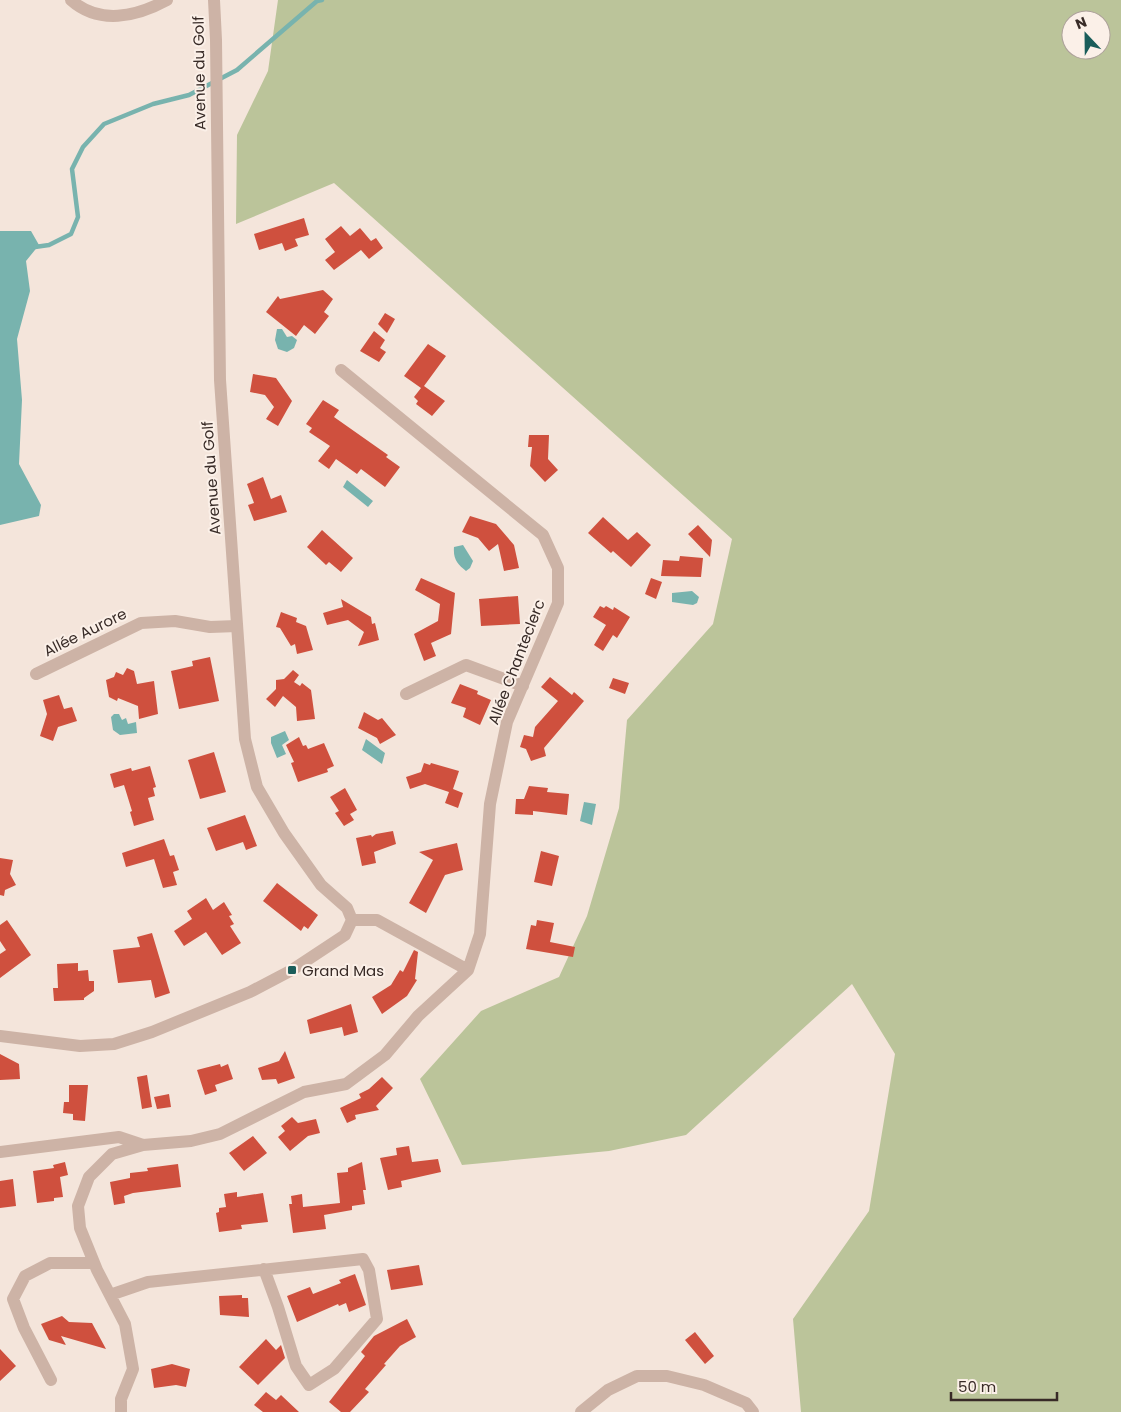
<svg xmlns="http://www.w3.org/2000/svg" width="1121" height="1412" font-family="Poppins,sans-serif">
<style>
.green{fill:#bbc49a;fill-rule:evenodd}
.water{fill:#78b3ae}
.lines{fill:none;stroke-linecap:round;stroke-linejoin:round}
.stream{stroke:#78b3ae;stroke-width:4.5}
.building{fill:#cf503e}
.minor{stroke:#cdb3a6;stroke-width:12}
.poi-dot{fill:#1a5d5a;stroke:#fbf0e8;stroke-width:2}
.labels{text-anchor:middle;dominant-baseline:central;stroke-width:4;stroke-linejoin:round;paint-order:stroke}
.street-label{font-size:15px;fill:#382b27;stroke:#fbf0e8}
.poi-label{font-size:15px;fill:#382b27;stroke:#fbf0e8;text-anchor:start}
</style>
<rect width="100%" height="100%" fill="#f4e5db"/>
<path class="green" d="M278 0H1121V1412H801L793 1319 869 1211 895 1054 852 984 686 1135 609 1151 462 1165 420 1079 481 1011 559 977 587 916 619 808 627 720 713 624 732 539 334 183 236 224 237 135 268 71ZM1071 20H1101V50H1071Z"/>
<path class="water" d="M0 231H31L39 245 26 261 30 291 17 339 22 400 19 464 41 505 39 516 0 525Z
M277 329H282L287 337 292 336 297 340 294 348 287 352 278 349 275 340Z
M347 480 373 501 368 507 343 487Z
M463 545 473 561 470 568 466 571C458 564 453 560 454 547Z
M692 591 699 597 697 603 693 605 672 602V593Z
M114 714H119L122 720 126 718 128 724 136 722 137 733 120 735 113 730 111 717Z
M285 731 289 740 282 745 286 754 277 758 271 743V737Z
M366 739 385 753 382 764 362 750Z
M584 802 596 804 592 825 580 821Z"/>
<g class="lines">
<path class="stream" d="M35 247 49 245 71 234 78 217 72 169 83 147 104 124 153 104 189 95 237 70 317 1 322 0"/>
</g>
<path class="building" d="M304 218 309 235 295 239 298 246 285 251 282 243 259 250 254 234Z
M341 226 350 236 360 228 371 241 376 238 383 248 369 259 361 250 334 270 325 260 335 252 325 239Z
M323 290 333 299 324 312 329 316 315 334 304 325 296 336 266 312 278 296 280 299Z
M385 313 395 319 387 333 378 324Z
M374 331 385 340 380 348 386 352 379 362 360 351Z
M428 344 446 356 424 386 445 401 432 416 416 404 418 401 414 397 421 388 404 376Z
M253 374 276 378 292 401 278 426 266 419 274 407 265 395 250 392Z
M323 400 339 410 334 417 388 455 386 457 400 467 385 487 361 469 357 474 336 459 329 469 318 461 330 446 309 432 312 428 306 424Z
M529 435H549L548 459 558 470 545 482 530 466 532 447H528Z
M263 477 271 499 281 495 287 512 254 521 248 505 254 503 247 484Z
M470 516 496 524 514 545 519 568 504 571 498 544 489 551 478 538 462 532Z
M603 517 628 540 637 532 651 545 631 567 613 551 611 553 588 533Z
M698 525 712 540 710 557 688 534Z
M322 530 353 558 341 572 329 562 326 565 307 547Z
M680 556 703 558 701 577 661 576 663 560 679 561Z
M421 578 455 593 451 634 431 643 436 656 424 661 414 634 438 621 440 604 415 590Z
M651 578 662 582 656 599 645 594Z
M518 596 520 624 481 626 479 599Z
M341 599 371 617 372 624 375 623 379 640 358 646 364 632 348 620 327 625 323 613 343 607Z
M600 606 604 608 606 606 613 610 614 607 630 617 617 638 613 635 603 651 594 645 606 625 593 617Z
M281 612 297 618 296 622 306 626 313 650 297 654 295 644 291 646 280 628 276 627Z
M210 657 219 701 179 709 171 671 193 666 192 661Z
M127 668 134 671 137 684 154 681 158 714 139 719 138 706 118 698 117 701 109 697 106 680 114 677 116 672 123 675Z
M293 670 299 675 294 682 300 686 302 683 311 690 315 719 297 721 296 707 283 696 275 707 266 699 276 689V680L284 679Z
M550 677 572 695 574 692 584 701 544 748 546 756 531 761 526 749 520 747 524 735 533 737 535 727 558 701 541 687Z
M613 678 629 683 625 694 609 688Z
M460 684 478 691 477 694 491 700 480 725 463 717 466 708 451 703Z
M59 695 64 709 72 707 77 721 58 727 53 741 40 736 47 714 43 700Z
M364 712 378 720 382 718 396 735 380 744 377 738 358 728Z
M299 737 303 746 306 745 308 749 324 743 334 766 327 769 328 772 298 782 291 763 294 762 286 745Z
M214 752 226 792 200 799 188 760Z
M424 763 430 765 431 763 459 771 453 789 463 793 458 808 445 803 449 792 425 784 410 789 406 777 421 772Z
M150 766 156 787 153 788 155 796 148 798 154 820 134 826 130 812 132 811 124 785 114 788 110 774 131 768 132 771Z
M529 786 548 788 547 792 569 794 567 815 533 811V815L515 814 516 799H524Z
M345 788 357 810 350 814 354 820 344 826 335 813 339 811 330 797Z
M245 815 257 846 246 850 243 842 216 851 207 828Z
M393 831 396 844 374 852 376 863 362 866 356 838 371 835 372 837 376 834Z
M164 839 170 856 174 855 179 870 173 872 177 885 163 888 154 859 126 867 122 853Z
M457 843 463 870 445 875 426 913 409 903 433 860 419 852Z
M541 851 559 856 552 886 534 882Z
M0 858 13 860 10 874 16 885 5 890 4 896 0 895Z
M277 883 318 915 308 929 304 926 301 931 263 901Z
M206 898 213 910 224 902 232 915 229 916 234 924 230 926 241 943 222 955 206 932 184 946 174 931 192 919 187 911Z
M7 920 31 955 0 978V954L6 950 0 941V925Z
M537 920 554 923 550 942 575 947 573 957 526 949 531 925 536 926Z
M152 933 170 993 155 998 151 980 118 983 113 950 140 947 137 937Z
M414 950 418 952 415 979 417 980 407 996 382 1014 372 997 391 985 400 970 403 972Z
M78 963V971L88 970 89 981H94V991L84 998V1000L54 1001 53 988H58L57 964Z
M351 1004 358 1032 344 1036 342 1027 310 1034 307 1020Z
M285 1051 295 1078 278 1084 276 1079 262 1080 258 1068 279 1061Z
M0 1054 19 1064 20 1079 0 1080Z
M220 1064 221 1067 228 1064 233 1079 215 1085 217 1091 205 1095 197 1070Z
M147 1075 152 1107 142 1109 137 1077Z
M382 1077 393 1088 376 1106 379 1110 355 1115 356 1119 347 1123 340 1108 361 1098 359 1094 369 1089Z
M69 1085H88L85 1121 73 1120V1114L63 1113 64 1102H69Z
M169 1094 171 1107 157 1109 154 1097Z
M292 1117 298 1123 316 1119 320 1133 308 1136 290 1151 278 1137 285 1131 281 1126Z
M253 1136 267 1153 244 1171 229 1153Z
M409 1146 412 1162 438 1159 441 1172 401 1181 402 1187 388 1190 380 1158 397 1155 396 1148Z
M65 1162 68 1175 60 1177 63 1197 54 1198V1201L37 1203 33 1171 54 1168 53 1165Z
M362 1162 366 1190H363L365 1204 352 1206V1210L324 1215 326 1229 293 1233 289 1204H292L291 1196 302 1194 303 1207 340 1203 337 1173 348 1172V1168Z
M178 1164 181 1187 133 1193 124 1196 125 1203 114 1205 110 1182 130 1178V1173L148 1171 147 1168Z
M13 1179 16 1206 0 1208V1181Z
M237 1192V1197L263 1193 268 1222 241 1225 242 1229 219 1232 216 1213 219 1212V1208L226 1207 224 1194Z
M419 1265 423 1285 391 1290 387 1270Z
M355 1274 366 1305 349 1312 346 1303 339 1306 338 1304 297 1322 287 1296 310 1287 313 1294 341 1283 339 1280Z
M242 1295V1298H248L249 1317 220 1315 219 1296Z
M62 1316 69 1322 92 1323 106 1349 61 1336 66 1345 49 1340 41 1324Z
M407 1319 416 1337 400 1346 384 1364 386 1365 365 1389 369 1392 350 1412H341L329 1402 365 1356 361 1352 374 1336Z
M695 1332 714 1356 705 1364 685 1340Z
M266 1339 276 1350 281 1345 285 1358 258 1385 239 1367Z
M0 1349 16 1366 0 1381Z
M172 1364 190 1369 186 1387 176 1385 154 1388 151 1369Z
M266 1392 276 1400 281 1395 299 1412H263L254 1405Z"/>
<g class="lines">
<path class="minor" d="M71 0C99 25 136 17 167 0
M214 0 216 40 220 380 245 739 257 787 284 833 321 885 347 908 352 920
M36 674 141 623 175 621 210 627 237 626
M406 694 466 665 523 686
M352 920H377L468 970
M0 1036 80 1046 114 1044 152 1032 250 992 292 970 345 935 352 920
M0 1152 119 1137 143 1145
M110 1295 148 1282 363 1259 369 1270 377 1319 334 1369 309 1385 296 1366 278 1307 264 1269
M51 1380 24 1328 13 1299 25 1276 50 1263H94
M121 1412V1399L133 1369 125 1324 97 1270 80 1228 78 1206 89 1177 112 1154 143 1145 191 1141 220 1134 304 1092 346 1084 385 1055 418 1016 468 970 480 934 490 804 507 722 558 603V568L543 535 341 370
M581 1412 608 1390 637 1376H667L704 1385 746 1403 753 1412"/>
</g>
<rect class="poi-dot" x="287" y="965" width="10" height="10" rx="2.5"/>
<g class="labels">
<g class="street-label">
<text transform="translate(199 73) rotate(-91)">Avenue du Golf</text>
<text transform="translate(211 478) rotate(-94)">Avenue du Golf</text>
<text transform="translate(85 632) rotate(-26)">Allée Aurore</text>
<text transform="translate(516 662) rotate(-69)">Allée Chanteclerc</text>
</g>
<g class="poi-label">
<text x="302" y="970">Grand Mas</text>
</g>
</g>
<g transform="translate(1086 35) rotate(338)"><circle r="24" fill="#fbf0e8" stroke="#ada19b"/>
<path d="M0-4L9 19L0 12L-9 19Z" fill="#1a5d5a"/>
<text y="-8" font-size="14" font-weight="bold" text-anchor="middle" fill="#382b27">N</text>
</g>
<path d="M951 1392v8h106v-8" fill="none" stroke="#382b27" stroke-width="2.5"/>
<text x="958" y="1392" font-size="15" fill="#382b27" stroke="#fbf0e8" stroke-width="4" paint-order="stroke">50 m</text>
</svg>
